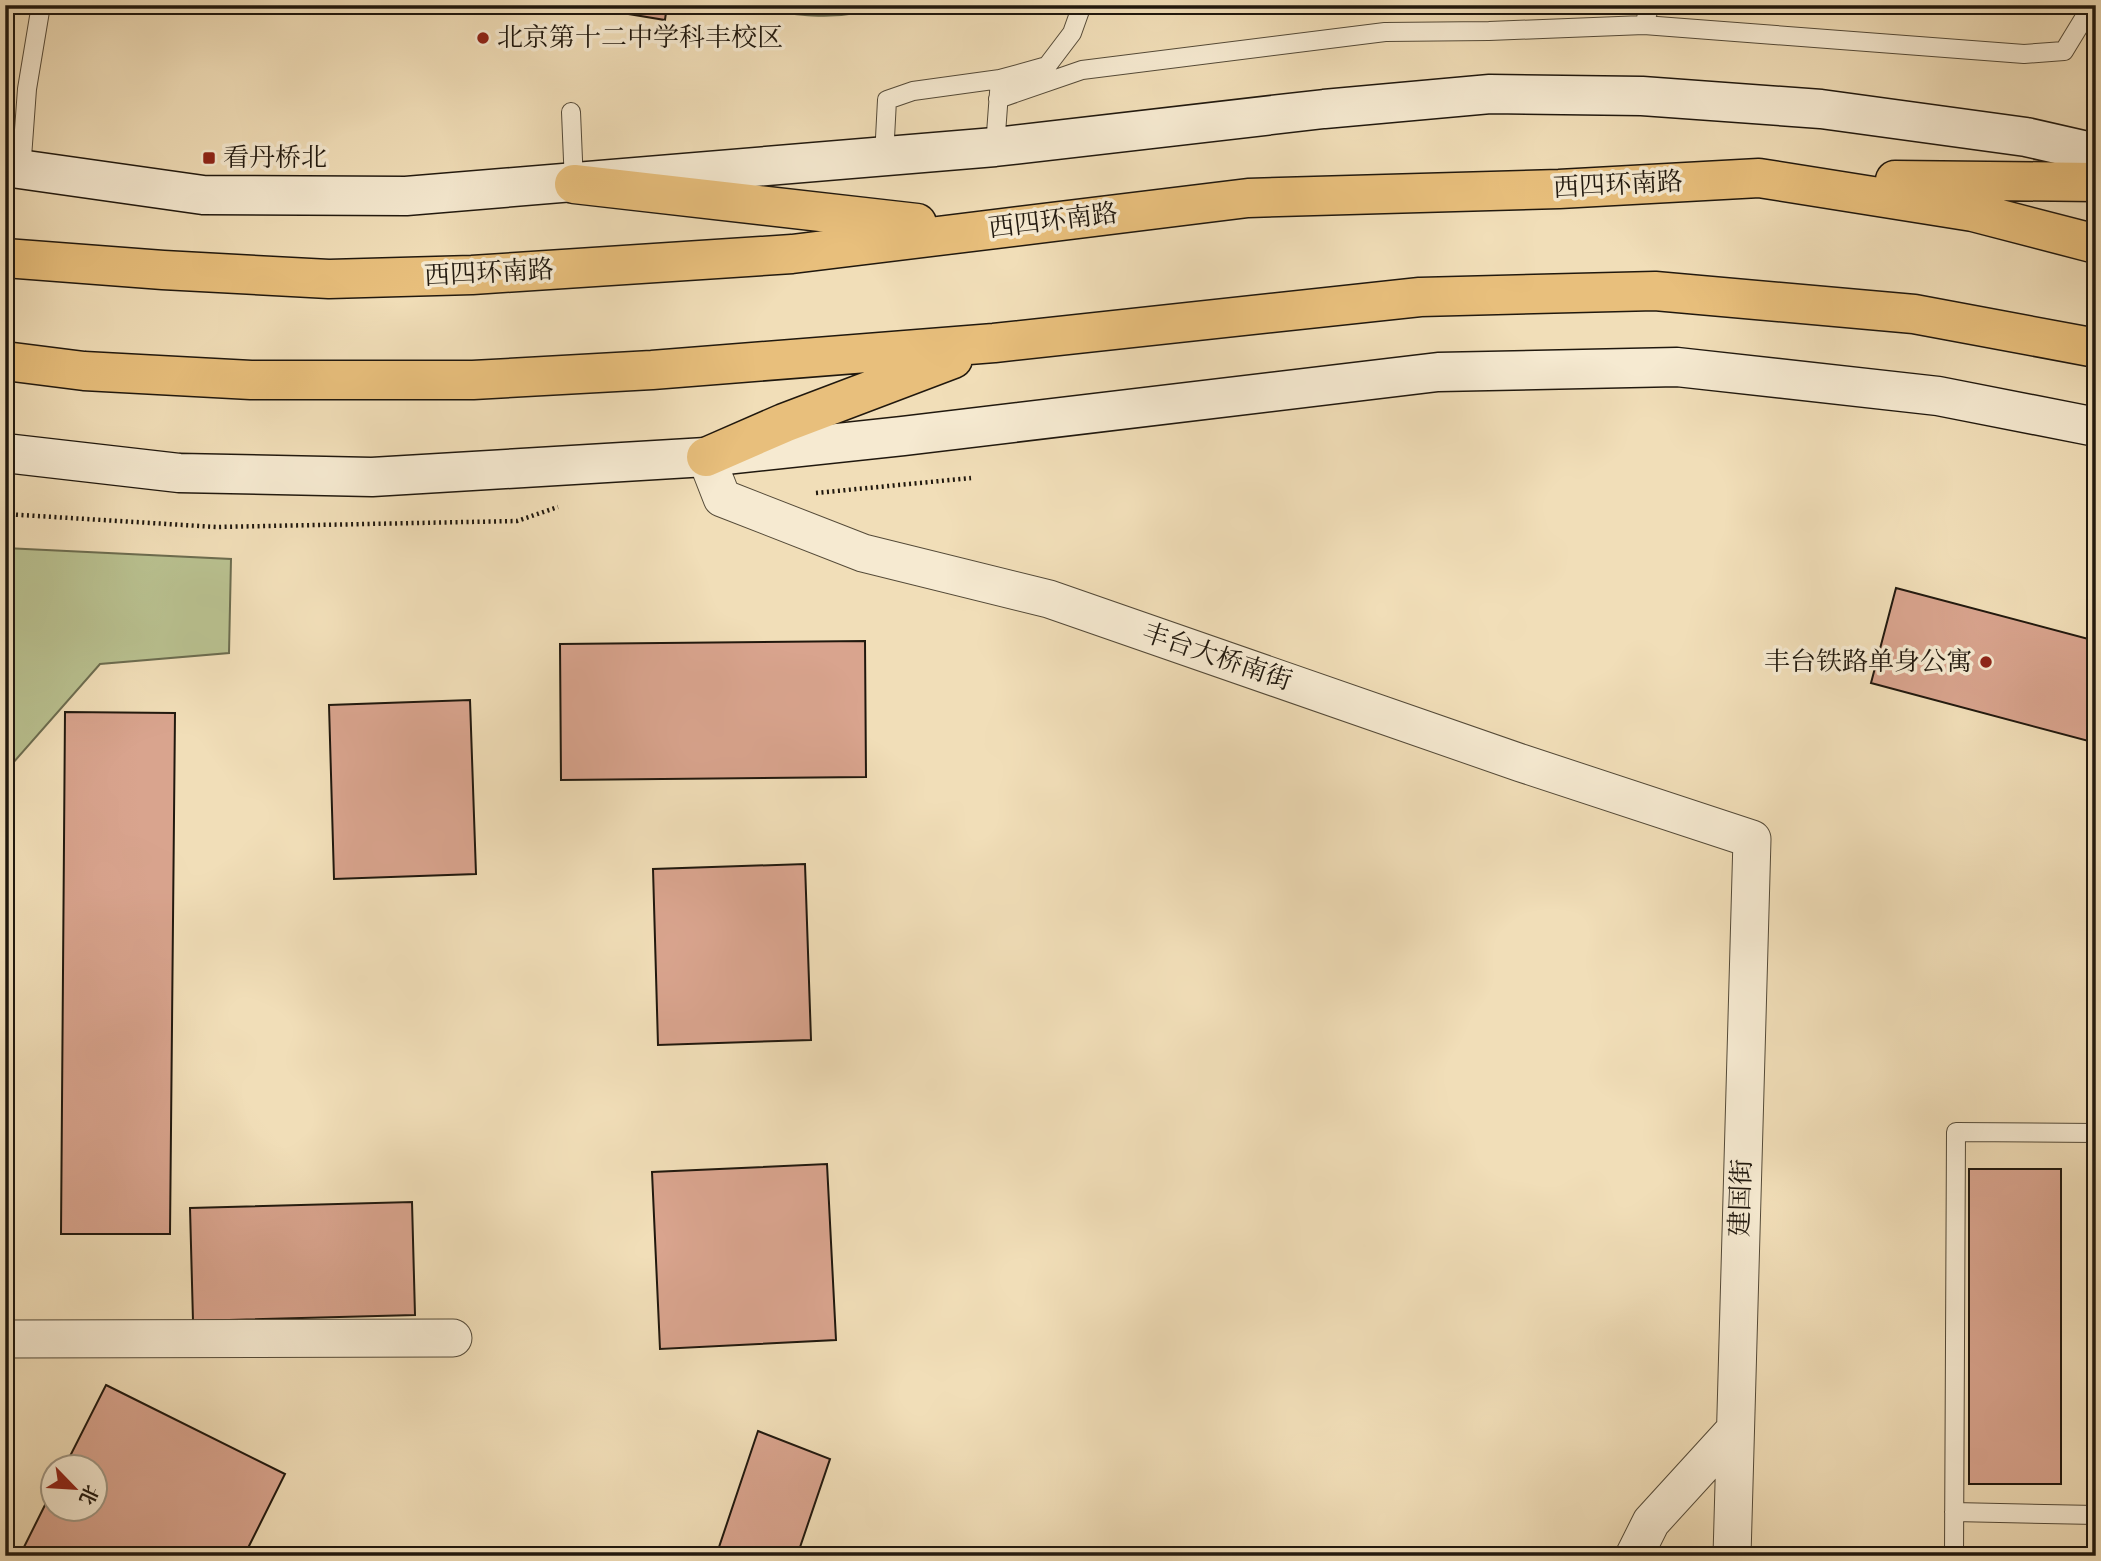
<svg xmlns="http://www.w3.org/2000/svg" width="2101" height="1561" font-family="'Libre Bodoni','Noto Serif SC',serif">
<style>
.green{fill:#b9c190;stroke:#6c6c4f;stroke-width:2}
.building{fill:#d9a48e;stroke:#20180e;stroke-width:2}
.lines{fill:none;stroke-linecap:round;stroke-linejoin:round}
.lane-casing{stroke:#544a38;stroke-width:20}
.street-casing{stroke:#544a38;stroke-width:39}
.secondary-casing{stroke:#20180e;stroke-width:41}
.highway-casing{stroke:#20180e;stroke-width:41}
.path{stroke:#20180e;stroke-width:4.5;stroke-dasharray:2 3.5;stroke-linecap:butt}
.lane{stroke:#f6ead1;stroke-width:18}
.street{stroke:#f6ead1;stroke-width:37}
.secondary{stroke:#f6ead1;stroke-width:38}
.highway{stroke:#e8bf7c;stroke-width:38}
.poi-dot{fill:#8f2418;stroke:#f6ead1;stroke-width:2.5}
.labels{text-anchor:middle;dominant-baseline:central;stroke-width:7;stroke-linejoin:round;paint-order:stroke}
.poi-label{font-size:26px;fill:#20180e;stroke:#f6ead1;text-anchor:start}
.street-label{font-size:26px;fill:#20180e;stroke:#f6ead1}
</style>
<rect width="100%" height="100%" fill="#f1deb8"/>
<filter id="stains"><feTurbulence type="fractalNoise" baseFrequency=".00286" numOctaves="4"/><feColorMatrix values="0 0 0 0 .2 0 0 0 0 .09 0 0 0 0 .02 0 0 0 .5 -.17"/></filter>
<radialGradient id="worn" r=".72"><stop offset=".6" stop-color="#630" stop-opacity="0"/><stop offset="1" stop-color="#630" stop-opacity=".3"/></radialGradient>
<path class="green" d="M741 5H883C838 24 787 14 741 5Z
M5 548 231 559 229 653 100 664 5 772Z"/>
<path class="building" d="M574 5H667L665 20Z
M1896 588 2096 641V743L1871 683Z
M865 641 866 777 561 780 560 644Z
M470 700 476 874 334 879 329 705Z
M65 712 175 713 170 1234H61Z
M805 864 811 1040 658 1045 653 869Z
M827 1164 836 1340 660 1349 652 1172Z
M1969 1169H2061V1484H1969Z
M412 1202 415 1315 193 1321 190 1208Z
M106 1385 285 1474 244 1556H37L23 1549 52 1491V1508H94V1466H65Z
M758 1431 830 1459 797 1556H716Z"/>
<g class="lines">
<g class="lane-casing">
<path id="lane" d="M1644 25 1650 5
M998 99 1082 70 1385 32 1489 31 1644 25 2024 54 2064 51 2092 5
M571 112 574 184
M995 147 1000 79 1047 66 1072 33 1082 5
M884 157 887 100 913 91 1000 79
M21 171 27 89 41 5
M1954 1512 2096 1515
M1954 1556 1956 1132 2096 1133"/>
</g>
<g class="street-casing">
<path id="street" d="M706 457 722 498 863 553 1049 599 1521 763 1752 839 1732 1556
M5 1339 453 1338
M1634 1556 1651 1522 1734 1431"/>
</g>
<g class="secondary-casing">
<path id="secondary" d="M5 167 203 195 406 196 995 147 1324 109 1490 94 1642 96 1821 109 2026 137 2096 153
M5 453 179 473 372 477 706 457 903 436 1438 372 1677 367 1938 396 2096 427"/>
</g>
<g class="highway-casing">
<path id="highway" d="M1895 180 2096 182
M574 184 917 223
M5 258 163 270 329 279 472 275 792 254 1248 198 1559 189 1759 178 1973 212 2096 244
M5 361 84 371 251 380H473L652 370 994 343 1420 297 1655 291 1914 314 2096 348
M706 457 784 423 953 359"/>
</g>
<path class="path" d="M816 493 971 478
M5 514 216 527 517 521 558 507"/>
<use href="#lane" class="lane"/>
<use href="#street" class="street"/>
<use href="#secondary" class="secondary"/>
<use href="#highway" class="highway"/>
</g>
<g class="poi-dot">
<circle cx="483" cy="38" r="7"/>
<rect x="202" y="151" width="14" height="14" rx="3.5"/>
<circle cx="1986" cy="662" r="7"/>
</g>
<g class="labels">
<g class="poi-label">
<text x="497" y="38">北京第十二中学科丰校区</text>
<text x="223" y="158">看丹桥北</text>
<text x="1972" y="662" text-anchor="end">丰台铁路单身公寓</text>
</g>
<g class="street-label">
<text transform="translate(1618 185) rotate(-3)">西四环南路</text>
<text transform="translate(1053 221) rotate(-7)">西四环南路</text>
<text transform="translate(489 273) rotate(-3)">西四环南路</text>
<text transform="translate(1217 657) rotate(19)">丰台大桥南街</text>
<text transform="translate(1741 1198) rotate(-88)">建国街</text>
</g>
</g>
<rect width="2101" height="1561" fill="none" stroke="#f1deb8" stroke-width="28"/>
<rect x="7" y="7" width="2087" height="1547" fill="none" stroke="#20180e" stroke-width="3.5"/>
<rect x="14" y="14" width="2073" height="1533" fill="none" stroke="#20180e" stroke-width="2"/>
<g transform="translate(74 1488) rotate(115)"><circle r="33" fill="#f6ead1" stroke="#a09683" stroke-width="2"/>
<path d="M0-5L12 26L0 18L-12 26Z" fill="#8f2418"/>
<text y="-10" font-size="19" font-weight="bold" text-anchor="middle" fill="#20180e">北</text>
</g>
<rect width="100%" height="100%" filter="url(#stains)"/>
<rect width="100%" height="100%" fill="url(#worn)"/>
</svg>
